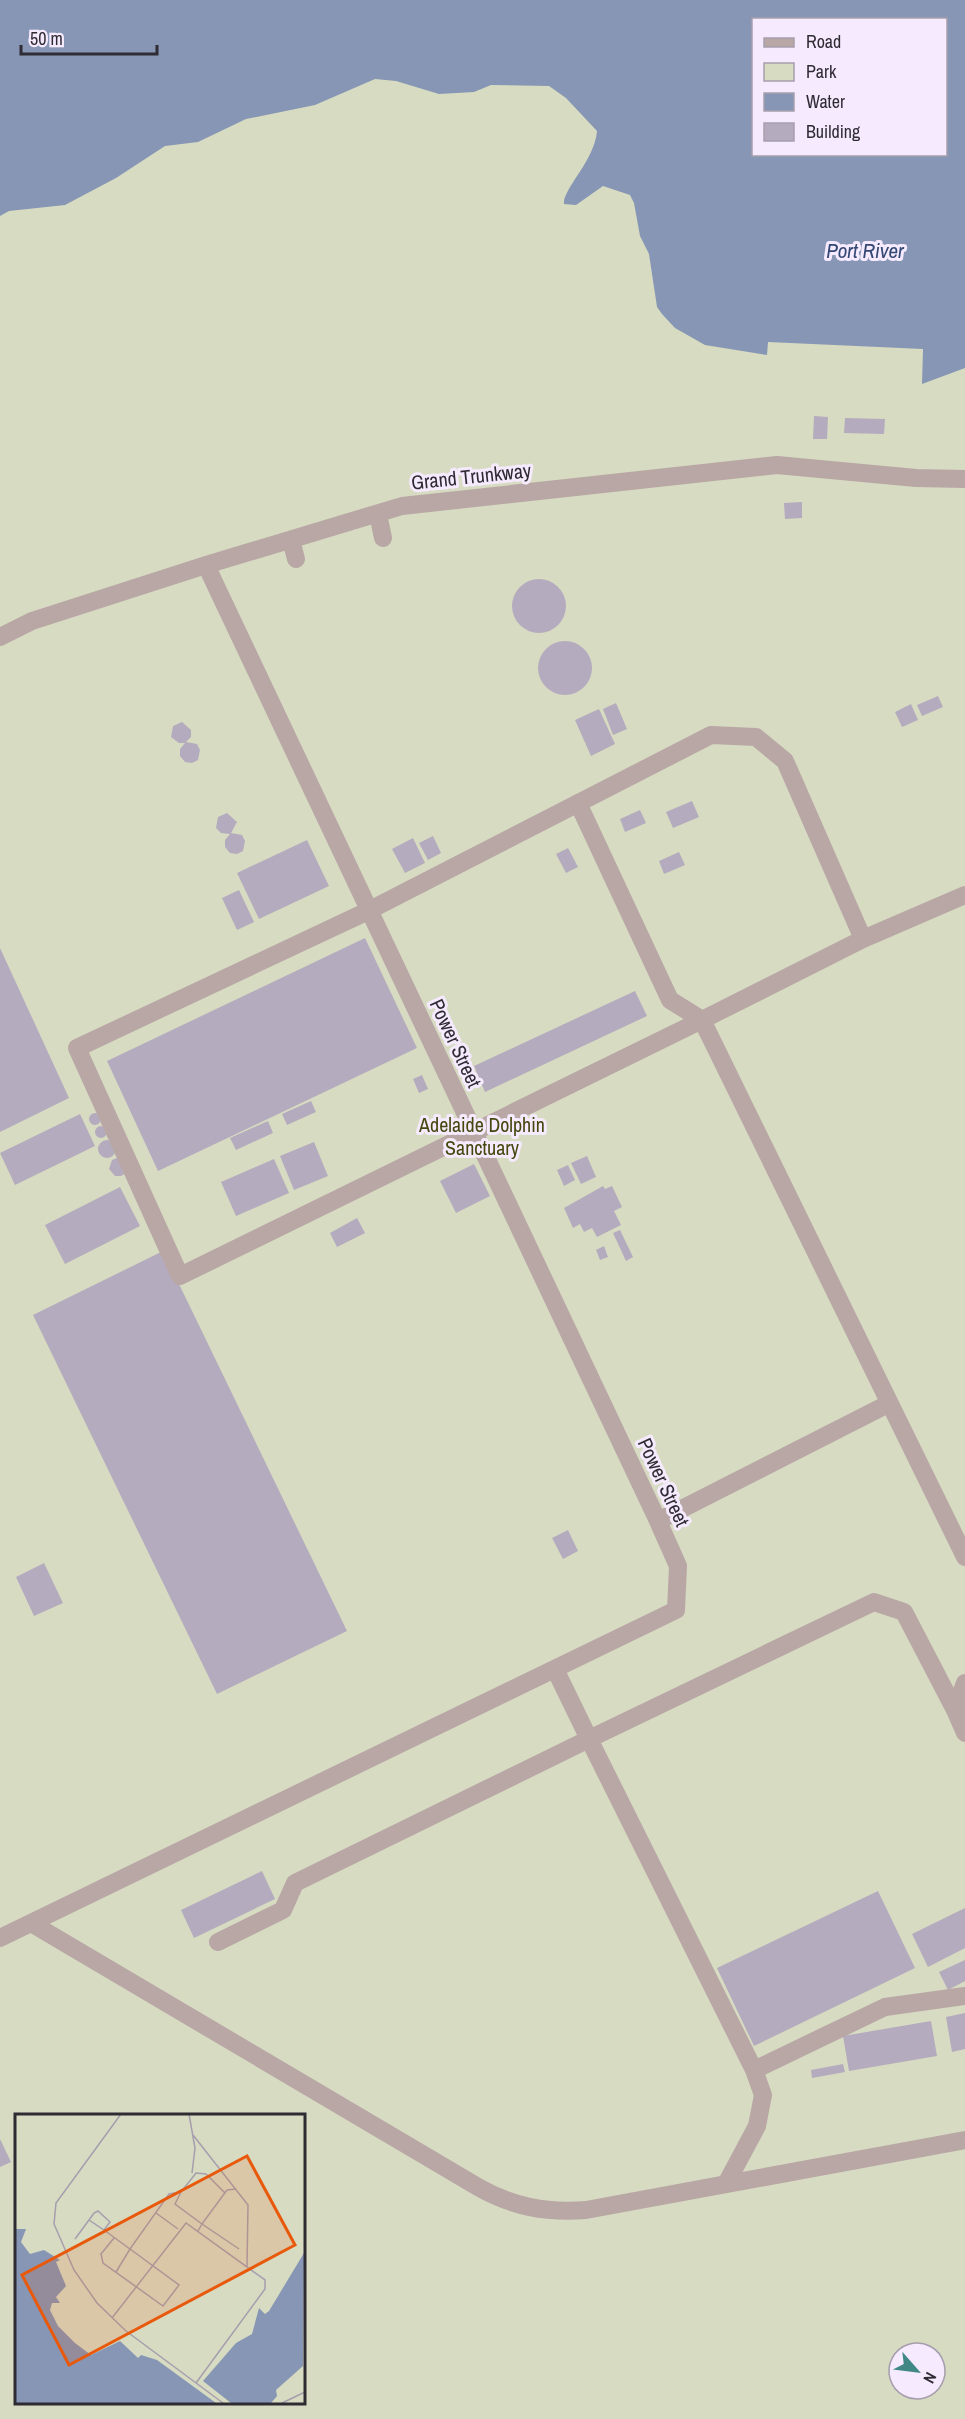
<svg xmlns="http://www.w3.org/2000/svg" width="965" height="2419" font-family="'Archivo Narrow',sans-serif">
<style>
.green{fill:#d7dbc2;fill-rule:evenodd}
.water{fill:#8696b4;fill-rule:evenodd}
.building{fill:#b5abbe}
.lines{fill:none;stroke-linecap:round;stroke-linejoin:round}
.minor{stroke:#b9a7a6;stroke-width:18}
.labels{text-anchor:middle;dominant-baseline:central;stroke-width:6;stroke-linejoin:round;paint-order:stroke}
.street-label{font-size:20px;fill:#2f2b33;stroke:#f5eafe}
.park-label{font-size:20px;fill:#44480e;stroke:#f5eafe}
.water-label{font-size:21px;font-style:italic;fill:#334873;stroke:#f5eafe}
.inset-road{fill:none;stroke:#a69ead;stroke-width:1.5}
.view{fill:#e8590c;fill-opacity:0.15;stroke:#e8590c;stroke-width:3}
.inset-edge{fill:none;stroke:#2f2b33;stroke-width:3}
</style>
<rect width="100%" height="100%" fill="#f5eafe"/>
<path class="green" d="M0 0H965V2419H0ZM754 20H946V154H754ZM16 2116H303V2402H16ZM899 2353H935V2389H899Z"/>
<path class="water" d="M0 0H965V368L922 384 923 349 768 342 767 355 705 345 675 328 662 314 657 307 649 254 640 236 634 203 630 195 603 186 576 205 564 204C562 190 595 160 597 131L566 98 549 86 491 85 474 92 439 94 396 81 375 79 315 105 246 119 198 142 165 146 116 178 65 205 9 211 0 216ZM754 20H946V154H754Z"/>
<path class="building" d="M814 416 828 417 827 439H813Z
M845 418 885 419 884 434 844 433Z
M802 502V518L785 519 784 503Z
M512 606a27 27 0 1 1 54 0a27 27 0 1 1-54 0Z
M538 668a27 27 0 1 1 54 0a27 27 0 1 1-54 0Z
M938 696 943 707 922 716 917 705Z
M616 703 627 729 613 735 603 709Z
M911 704 918 720 902 727 895 712Z
M599 709 615 744 591 756 575 720Z
M182 722 191 730V737L186 742 197 744 200 750 198 760 192 763 185 762 180 756V749L185 743H179L171 737 173 726Z
M692 801 699 817 673 828 666 812Z
M640 810 646 823 625 832 620 819Z
M227 813 237 822 231 833 242 835 245 841 243 851 237 854 230 853 225 847V840L230 834 221 833 216 828 218 817Z
M433 836 441 853 428 860 419 843Z
M413 838 425 863 405 873 392 849Z
M307 840 329 886 259 919 237 873Z
M568 848 578 867 566 873 556 854Z
M679 852 685 865 664 874 659 861Z
M239 890 254 922 237 930 222 898Z
M365 938 417 1048 158 1171 107 1061Z
M0 948 69 1098 0 1132Z
M635 991 647 1016 485 1092 474 1066Z
M422 1075 428 1089 419 1093 413 1079Z
M311 1101 316 1112 287 1125 282 1114Z
M89 1119a6 6 0 1 1 12 0a6 6 0 1 1-12 0Z
M80 1114 95 1146 15 1185 0 1153Z
M268 1121 273 1133 236 1150 230 1138Z
M95 1132a6 6 0 1 1 12 0a6 6 0 1 1-12 0Z
M98 1149a9 9 0 1 1 18 0a9 9 0 1 1-18 0Z
M314 1142 328 1176 294 1190 280 1156Z
M587 1156 596 1177 581 1184 571 1163Z
M117 1158 126 1173 121 1176H115L109 1169 112 1160Z
M274 1159 289 1193 236 1216 221 1182Z
M474 1164 490 1196 456 1213 440 1181Z
M568 1165 575 1180 564 1186 557 1170Z
M603 1186 605 1189 612 1186 622 1207 614 1211 621 1225 597 1237 592 1228 584 1232 580 1224 573 1228 564 1208Z
M120 1187 140 1226 65 1264 45 1225Z
M357 1218 365 1233 337 1247 330 1233Z
M620 1230 633 1257 626 1261 613 1233Z
M604 1246 608 1257 600 1260 596 1250Z
M163 1251 347 1631 217 1694 33 1315Z
M568 1530 578 1551 563 1559 552 1538Z
M44 1563 63 1603 34 1616 16 1577Z
M262 1871 275 1899 194 1938 181 1910Z
M878 1891 915 1968 754 2046 717 1968Z
M965 1908V1948L928 1967 912 1934Z
M965 1960V1981L948 1990 939 1972Z
M965 2013V2049L952 2052 946 2017Z
M931 2021 937 2056 849 2071 843 2036Z
M843 2064 845 2072 812 2078 811 2070Z
M0 2139 11 2162 0 2167Z"/>
<g class="lines">
<path class="minor" d="M378 514 383 538
M291 540 296 559
M0 637 32 621 206 565 402 506 777 465 916 478 965 479
M578 803 670 1000 702 1020 180 1276 77 1048 368 911 711 735 756 737 785 761 863 939
M965 895 863 939 702 1020 965 1557
M658 1521 888 1404
M965 1683 955 1710 965 1733
M31 1923 478 2187C513 2207 546 2213 586 2210L965 2140
M0 1938 676 1610 678 1566 658 1521 206 565
M218 1942 283 1910 295 1883 589 1739 555 1669
M754 2070 885 2007 965 1996
M726 2184 757 2126 763 2095 754 2070 589 1739 874 1602 904 1612 955 1710"/>
</g>
<g class="labels">
<g class="street-label">
<text transform="translate(471 476) rotate(-6)">Grand Trunkway</text>
<text transform="translate(456 1043) rotate(65)">Power Street</text>
<text transform="translate(664 1482) rotate(65)">Power Street</text>
</g>
<g class="park-label">
<text x="482" y="1124">Adelaide Dolphin<tspan x="482" dy="23">Sanctuary</tspan></text>
</g>
<g class="water-label">
<text x="865" y="250">Port River</text>
</g>
</g>
<g transform="translate(15 2114)">
<rect width="290" height="290" fill="#f5eafe"/>
<path d="M289 0V289H0V1Z" fill="#d7dbc2"/>
<path d="M0 107 1 115H11L6 128 15 140 29 136 45 146 41 148 51 172 41 183 45 189H37L35 196 43 212 60 229 76 241 105 227 123 244 126 241 142 246 201 289H0ZM289 139 288 252 261 276 262 282 256 289H216L188 267 221 229 237 220 244 194 250 200 254 197Z" fill="#8696b4"/>
<path class="inset-road" d="M106 0 41 89 39 110 59 156 82 189 111 217 208 289M174 0 180 34 177 59M178 21 233 91 232 152M166 78 160 90 187 110 212 76 221 75M141 99 163 115M89 116 115 135 154 80 166 78 181 59 191 60 210 79M183 117 187 110 224 135M99 124 86 140 88 149 148 192 164 171 115 135 101 158M60 125 74 106 79 99 83 97 95 108 89 116 74 106M97 204 171 109 250 166V175L181 269M267 289 290 278"/>
<path class="view" d="M232 42 280 131 54 251 7 161Z"/>
<rect width="290" height="290" class="inset-edge"/>
</g>
<rect x="752" y="18" width="195" height="138" fill="#f5eafe" stroke="#a69ead" stroke-width="1.5"/>
<rect x="764" y="38" width="30" height="9" fill="#b9a7a6" stroke="#a69ead" stroke-width="1.5"/>
<text x="806" y="48" font-size="18" fill="#2f2b33">Road</text>
<rect x="764" y="63" width="30" height="18" fill="#d7dbc2" stroke="#a69ead" stroke-width="1.5"/>
<text x="806" y="78" font-size="18" fill="#2f2b33">Park</text>
<rect x="764" y="93" width="30" height="18" fill="#8696b4" stroke="#a69ead" stroke-width="1.5"/>
<text x="806" y="108" font-size="18" fill="#2f2b33">Water</text>
<rect x="764" y="123" width="30" height="18" fill="#b5abbe" stroke="#a69ead" stroke-width="1.5"/>
<text x="806" y="138" font-size="18" fill="#2f2b33">Building</text>
<g transform="translate(917 2371) rotate(118)"><circle r="28" fill="#f5eafe" stroke="#a69ead" stroke-width="1.5"/>
<path d="M0-4.5L10 22L0 15L-10 22Z" fill="#408886"/>
<text y="-9" font-size="16" font-weight="bold" text-anchor="middle" fill="#2f2b33">N</text>
</g>
<path d="M21 45v9h136v-9" fill="none" stroke="#2f2b33" stroke-width="3"/>
<text x="30" y="45" font-size="18" fill="#2f2b33" stroke="#f5eafe" stroke-width="4.5" paint-order="stroke">50 m</text>
</svg>
